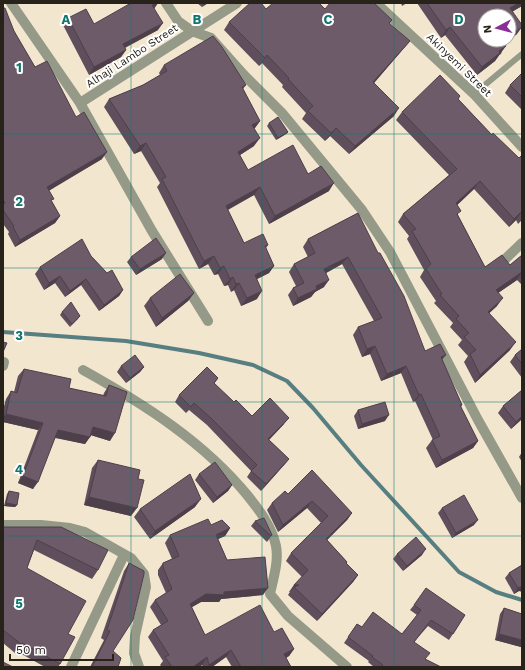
<svg xmlns="http://www.w3.org/2000/svg" width="525" height="670" font-family="'Work Sans',sans-serif">
<style>
.lines{fill:none;stroke-linecap:round;stroke-linejoin:round}
.stream{stroke:#577e80;stroke-width:4}
.lane{stroke:#959987;stroke-width:6}
.street{stroke:#959987;stroke-width:10}
.wall{fill:#5f4e5b}
.shaded-wall{fill:#4d404a}
.building{fill:#6e5b6a;stroke:#4d404a}
.grid{fill:none;stroke:#0f766e;stroke-width:1;stroke-opacity:0.55}
.labels{text-anchor:middle;dominant-baseline:central;stroke-width:4;stroke-linejoin:round;paint-order:stroke}
.street-label{font-size:11px;fill:#27221a;stroke:#fff}
.grid-label{font-size:13px;text-anchor:middle;font-weight:bold;fill:#0f766e;stroke:#fff;stroke-width:4;stroke-linejoin:round;paint-order:stroke}
</style>
<rect width="100%" height="100%" fill="#f3e6cf"/>
<g class="lines">
<path class="stream" d="M3 332 126 341 199 353 253 365 287 381 313 408 361 465 459 572 496 592 522 600"/>
<path class="lane" d="M474 94 522 54"/>
<path class="street" d="M11 3 80 103 152 231 208 321
M166 3 178 21 192 31 211 38 244 75 282 113 362 210 390 252 478 420 522 498
M376 3 474 94 522 147
M80 103 237 3
M503 261 522 243
M3 366 4 362
M83 370C144 404 204 442 248 496 260 511 272 527 276 546 279 562 273 579 270 594L288 616 347 667
M3 525H41L70 528 85 532 131 558 144 574 146 587 135 636 134 653 139 667
M71 667 124 555"/>
</g>
<path class="wall" d="M158 3 154 8 158 30 125 48 126 50 121 57 89 75 63 25 68 18 94 24Z
M197 3H208L202 7Z
M401 3H407L402 6Z
M417 3H522V6L513 11 517 34 509 40V16L485 40H509L504 43 501 54 499 55 495 61 477 75 445 35 441 38Z
M3 8 14 31 35 67 76 117 102 159 49 190 52 202 60 216 55 223 15 247 8 234 9 232 3 224Z
M266 9H325L389 24 410 41 374 83 394 116 349 154 330 136 325 141 302 119 306 113 282 87 283 85 262 63 259 66 224 30 229 22Z
M164 65 246 85 243 89 260 121 254 129V146L240 155 248 170 308 174 329 191 269 224 254 195 228 210 244 243 268 245 266 248 274 266 269 273 257 279V299L241 306 234 290 231 292 228 285 224 286 218 274 214 275 208 264 199 269 157 187 160 183 141 151 134 154 104 107 109 99 143 85 160 75 159 73Z
M522 73V110L505 93 510 85Z
M458 99 492 135 519 158 522 155V220L518 224 516 220 509 227 474 189 457 205 458 215 485 267 510 265 522 255V283L521 284 517 280 498 293 497 306 489 313 510 350 475 383 464 362 468 356 458 345 462 340 450 327 453 323 434 303 436 301 420 277 424 270 407 239 409 236 398 222 403 214 449 175 396 120 402 112Z
M269 123 288 132 286 134 276 140 267 126Z
M358 213 425 351 442 360 462 405 461 407 478 441 473 448 436 468 426 448 432 440H433L415 401 413 402 401 373 381 381 370 354 362 357 353 335 358 327 374 321 342 264 326 273 324 287 315 292 311 297 293 306 288 295 293 288 296 286 289 272 294 264 308 257 303 247 308 239Z
M91 256 123 290 119 296 99 311 81 285 65 297 55 283 44 290 35 274 40 267Z
M131 257 162 259 136 275 127 262Z
M194 293 188 301 156 327 144 306 150 298Z
M62 312 80 316 78 319 70 327 60 315Z
M522 349V378L510 362 515 355Z
M121 366 144 367 140 372 126 383 117 372Z
M24 369 69 388 103 396 104 393 109 385 110 441 91 435 85 444 55 438 33 489 18 483 38 430 3 422V410L6 399 11 391 14 392 18 376Z
M218 378 214 384 234 402 252 416 284 424 269 440 289 459 284 465 261 491 247 477 251 471 207 425 189 410 186 413 175 402 179 395Z
M522 390V419L511 429 498 413 503 406Z
M358 410 385 421 358 429 354 416Z
M522 452V462L519 457Z
M98 460 138 479 131 516 84 505 92 468Z
M199 474 232 485 228 491 213 503 195 480Z
M9 491 17 505 15 507 4 506 7 494Z
M288 494 352 513 347 520 327 540 347 562 346 564 358 575 353 582 317 621 288 595 294 585 302 577 286 561 291 553 321 523 307 508 278 532 267 510 272 503Z
M195 507 150 539 134 517 140 509Z
M442 508 474 525 452 538 438 513Z
M255 521 272 535 267 542 251 526Z
M211 525 230 528 225 536 218 539 227 560 263 595 221 599 219 602H201L192 607 205 635 274 632 294 649 289 656 286 658 291 667H232L226 657 212 667H203L202 665 199 667H162L160 665 163 661 148 637 153 630 161 625 150 607 155 600 166 593 158 575V570L163 563 172 559 165 543 170 535Z
M3 527H61L98 570 92 579 34 550 27 568 68 634 60 664 58 667H45L16 651 15 653 3 643Z
M397 554 422 555 403 571 393 559Z
M129 563 113 651 118 667H90L104 640 101 638 124 571Z
M522 565 519 591 514 594 505 578 509 573Z
M414 605 465 615 449 640 428 626 414 642 425 659 441 667H374L368 662 369 661 344 643 357 624 362 627 402 634 417 615 410 610Z
M504 608 521 647 495 640 500 614Z"/>
<path class="shaded-wall" d="M157 3H158L154 9 152 5Z
M205 3H208L202 7Z
M519 3H522V6L505 16 510 8Z
M163 23 158 30 118 51 123 44Z
M450 27 445 35 441 38 446 30Z
M522 27 517 34 509 40V36Z
M503 40H509L497 48Z
M410 41 368 90 373 82Z
M506 46 495 61 477 75 482 67 499 51Z
M126 50 121 57 89 75 94 67Z
M267 55 262 63 259 66 265 58Z
M399 108 394 116 349 154 355 146Z
M260 121 255 128 247 133 252 125Z
M336 128 330 136 325 141 331 133Z
M288 132 286 134 276 140 278 138Z
M260 138 254 146 232 160 238 152Z
M146 143 141 151 134 154 140 146Z
M107 152 102 159 42 195 47 187Z
M480 181 474 189 451 211 456 203Z
M334 183 329 191 269 224 275 216Z
M260 187 254 195 221 213 226 206Z
M521 212 516 220 509 227 514 219Z
M60 216 55 223 15 247 20 240Z
M166 253 162 259 136 275 140 269Z
M214 256 208 264 199 269 204 261Z
M348 257 342 264 319 277 324 269Z
M224 266 218 274 214 275 220 268Z
M274 266 269 273 249 283 255 275Z
M522 272 517 280 491 298 496 290Z
M60 276 55 283 44 290 49 283Z
M233 277 228 285 224 286 230 279Z
M86 279 81 285 65 297 70 291Z
M329 280 324 287 315 292 311 297 293 306 298 298 316 286Z
M239 283 234 290 231 292 236 284Z
M123 290 119 296 99 311 104 305Z
M262 291 257 299 241 306 247 298Z
M194 293 188 301 156 327 162 318Z
M503 298 497 306 482 320 488 312Z
M516 342 510 350 475 383 480 375Z
M375 346 370 354 362 357 367 349Z
M446 355 440 362 441 357Z
M406 366 401 373 381 381 387 374Z
M144 367 140 372 126 383 130 378Z
M421 394 415 401 413 402 419 395Z
M6 414 43 423 38 430 3 422V418Z
M389 415 385 421 358 429 362 424Z
M522 416V419L511 429 516 422Z
M289 418 284 424 263 446 268 439Z
M93 427 115 433 110 441 87 434Z
M58 430 90 437 85 444 53 437Z
M478 441 473 448 436 468 442 460Z
M289 459 284 465 261 491 266 484Z
M23 476 38 482 33 489 18 483Z
M232 485 228 491 213 503 217 497Z
M89 497 137 508 131 516 84 505Z
M201 499 195 507 150 539 155 531Z
M312 501 307 508 278 532 283 525Z
M6 503 17 505 15 507 4 506Z
M352 513 347 520 321 546 326 539Z
M478 520 474 525 452 538 456 533Z
M230 528 225 536 211 542 216 535Z
M426 549 422 555 403 571 407 566Z
M358 575 353 582 317 621 322 614Z
M294 585H299L294 587 290 592H289Z
M522 586V592L519 591 514 594 518 588Z
M268 588 263 595 221 599 219 602H201L185 611 190 604 206 594Z
M499 634 522 640V646L521 647 495 640Z
M294 649 289 656 279 662 284 654Z
M231 650 226 657 212 667H208L209 665Z
M207 657 202 665 199 667H193Z"/>
<path class="building" d="M131 3H157L152 5 163 23 123 44 126 50 94 67 68 18 86 9 94 24Z
M250 3H261L266 9 273 3H319L325 9 330 3H374L392 20 389 23 410 41 373 82 399 108 355 146 336 128 331 133 308 111 313 106 288 79 289 78 267 55 265 58 229 22Z
M427 3H519L510 8 522 25V27L509 36V16H485V40H503H502L506 46 499 51 500 53 482 67 450 27 446 30Z
M3 8H5L14 31 35 67 47 61 76 117 84 112 107 152 47 187 54 199 51 200 60 216 20 240 13 227 14 226 3 210V204L5 203 3 200Z
M213 36 222 47 246 85 242 87 260 121 252 125 260 138 238 152 248 170 293 145 308 174 321 166 334 183 275 216 260 187 226 206 244 243 263 234 268 245 265 246 274 266 255 275 262 291 247 298 239 283 236 284 233 277 230 279 224 266 220 268 214 256 204 261 162 179 166 177 146 143 140 146 109 99 143 85 167 71 164 65Z
M522 73V97L510 85Z
M440 75 460 96 458 99 492 135 493 133 519 158 522 155V213L521 212 514 219 480 181 456 203 461 211 457 214 485 267 502 255 510 265 522 255V272L496 290 503 298 488 312 516 342 480 375 470 354 476 350 464 337 469 333 456 319 459 316 440 295 442 294 426 269 431 264 412 231 416 229 403 214 457 169 402 112Z
M278 117 288 132 278 138 269 123Z
M358 213 378 253H380L404 296 425 351 440 344 446 355 441 357 462 405H460L478 441 442 460 432 440 440 436 421 394 419 395 406 366 387 374 375 346 367 349 358 327 382 318 348 257 324 269 329 280 316 286 317 289 298 298 293 288 304 283 294 264 315 253 308 239Z
M156 238 166 253 140 269 131 257Z
M82 239 91 256 107 273 112 270 123 290 104 305 86 279 70 291 60 276 49 283 40 267Z
M180 274 194 293 162 318 150 298Z
M71 302 80 316 72 324 62 312Z
M3 342 7 343 3 352Z
M522 349V364L515 355Z
M135 355 144 367 130 378 121 366Z
M207 367 218 378 214 383 234 402 236 400 252 416 270 398 289 418 268 439 289 459 266 484 251 471 257 465 212 419 194 403 191 407 179 395Z
M24 369 71 379 69 388 106 396 109 385 127 392 115 433 93 427 90 437 58 430 38 482 23 476 43 423 6 414 11 391 17 393Z
M522 390V416L516 422 503 406Z
M385 402 389 415 362 424 358 410Z
M98 460 140 470 138 479 144 480 137 508 89 497Z
M215 462 232 485 217 497 199 474Z
M312 470 352 513 326 539 347 562 346 563 358 575 322 614 294 587 299 585H294L308 570 291 553 328 516 312 501 283 525 272 503 285 491 288 494Z
M190 474 201 499 155 531 140 509Z
M9 491 19 493 17 505 6 503Z
M464 495 478 520 456 533 442 508Z
M264 518 272 535 271 536 255 521Z
M208 519 211 525 222 520 230 528 216 535 227 560 265 557 268 588 224 592V595L206 594 190 604 205 635 260 605 274 632 282 628 294 649 284 654 291 667H241L231 650 209 665 207 657 193 667H172L165 657 169 655 153 630 168 621 155 600 172 589 163 567V563L179 556 170 535Z
M3 527H61L108 550 98 570 37 540 27 568 86 601 68 634 75 637 60 664 22 643 21 644 3 630Z
M416 537 426 549 407 566 397 554Z
M129 563 144 571V574L133 620 113 651 121 658 118 667H92L110 631 107 630Z
M522 565V586L518 588 509 573Z
M426 588 465 615 453 634 431 620 414 642 430 653 425 659 441 667H382V666L383 665 372 657 373 656 348 637 357 624 362 627 373 612 402 634 421 610 414 605Z
M504 608 522 614V640L499 634Z
M3 662 13 667H3Z"/>
<path class="grid" d="M131 3V667M262 3V667M394 3V667M3 134H522M3 268H522M3 402H522M3 536H522"/>
<g class="labels">
<g class="street-label">
<text transform="translate(132 56) rotate(-33)">Alhaji Lambo Street</text>
<text transform="translate(459 65) rotate(44)">Akinyemi Street</text>
</g>
</g>
<g class="grid-label">
<text x="66" y="24">A</text>
<text x="197" y="24">B</text>
<text x="328" y="24">C</text>
<text x="459" y="24">D</text>
<text x="19" y="72">1</text>
<text x="19" y="206">2</text>
<text x="19" y="340">3</text>
<text x="19" y="474">4</text>
<text x="19" y="608">5</text>
</g>
<rect width="525" height="670" fill="none" stroke="#27221a" stroke-width="8"/>
<g transform="translate(497 28) rotate(263)"><circle r="19" fill="#ffffff" stroke="#a9a7a3"/>
<path d="M0-3L7 15L0 10L-7 15Z" fill="#8a2f9a"/>
<text y="-6" font-size="11" font-weight="bold" text-anchor="middle" fill="#27221a">N</text>
</g>
<path d="M10 654v6h103v-6" fill="none" stroke="#27221a" stroke-width="2"/>
<text x="16" y="654" font-size="12" fill="#27221a" stroke="#ffffff" stroke-width="3" paint-order="stroke">50 m</text>
</svg>
